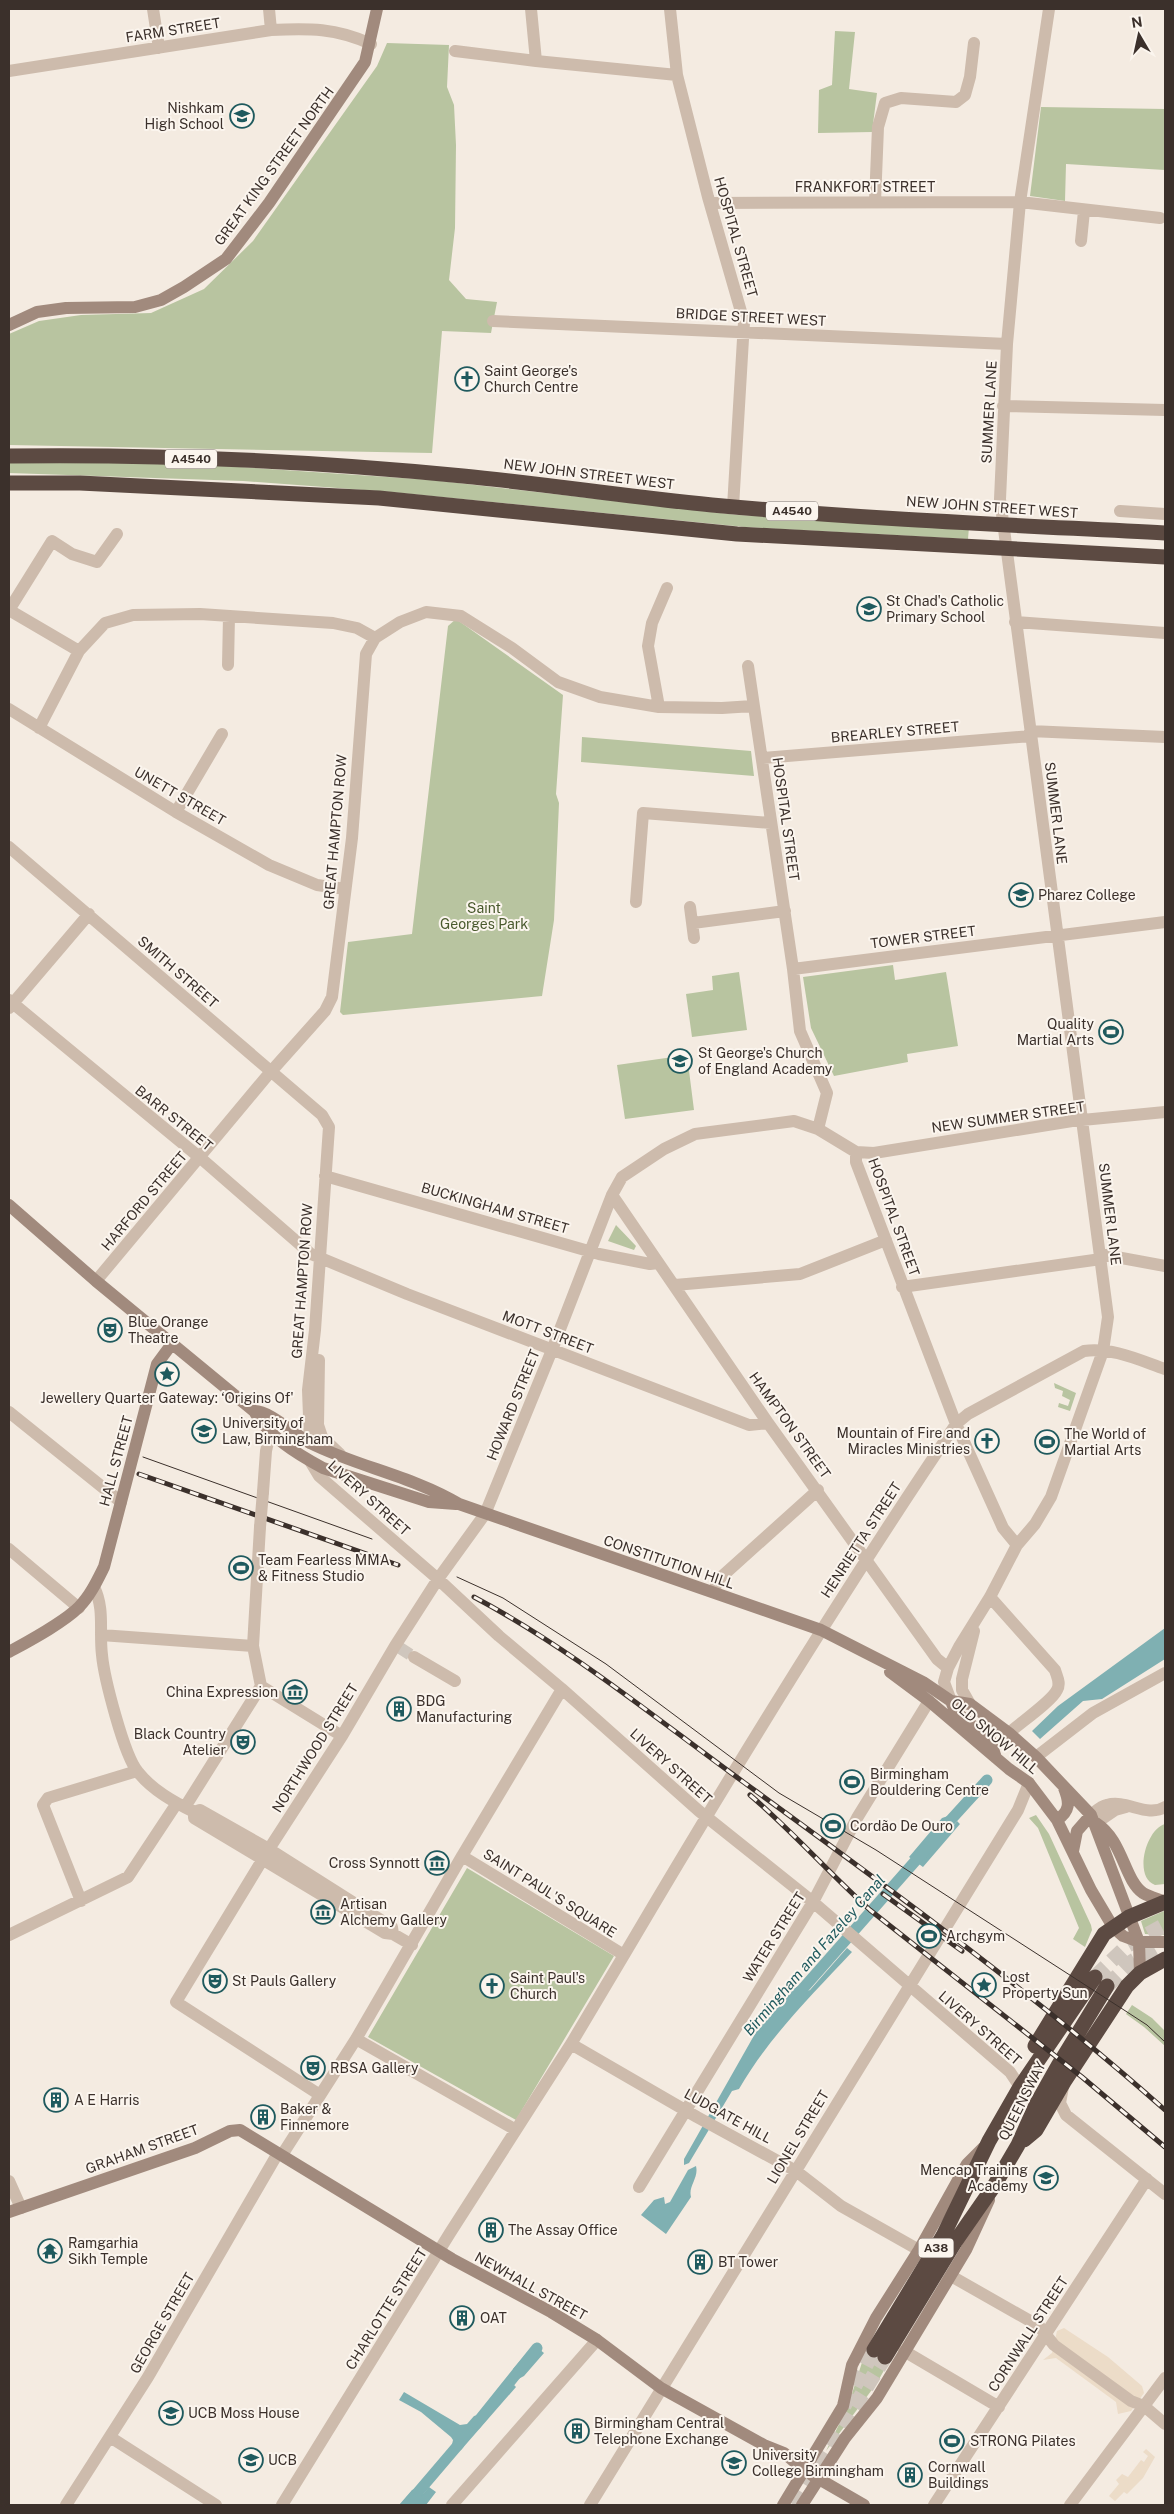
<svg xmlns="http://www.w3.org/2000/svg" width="1174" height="2514" font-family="'Public Sans',sans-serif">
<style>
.green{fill:#b8c4a0}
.plaza{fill:#ecdcc8}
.water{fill:#7fb0b2}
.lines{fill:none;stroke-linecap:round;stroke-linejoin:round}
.canal{stroke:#7fb0b2;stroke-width:11}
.street-tunnel{stroke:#cfc6bd;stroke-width:12;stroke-dasharray:12 6;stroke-linecap:butt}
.highway-tunnel{stroke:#cfc6bd;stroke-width:15;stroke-dasharray:15 8;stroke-linecap:butt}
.street{stroke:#cdbbac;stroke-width:12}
.secondary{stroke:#a18a7d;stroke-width:12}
.highway{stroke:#5c4a42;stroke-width:15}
.tram{stroke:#3b302b;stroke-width:1}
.rail-casing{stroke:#3b302b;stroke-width:5}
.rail{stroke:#fbf5ee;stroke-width:3;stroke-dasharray:9;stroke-linecap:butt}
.street-bridge{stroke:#cdbbac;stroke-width:12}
.labels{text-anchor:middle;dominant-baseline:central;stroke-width:4;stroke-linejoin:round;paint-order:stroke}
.shield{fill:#fbf5ee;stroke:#756b66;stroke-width:1}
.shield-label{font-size:12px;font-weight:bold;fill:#3b302b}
.street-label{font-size:14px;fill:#3b302b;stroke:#fbf5ee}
.poi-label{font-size:14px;fill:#3b302b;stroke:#fbf5ee;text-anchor:start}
.park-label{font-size:14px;fill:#4a5a2e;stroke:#fbf5ee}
.water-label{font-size:15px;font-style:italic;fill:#1f5a5e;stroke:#fbf5ee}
</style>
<rect width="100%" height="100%" fill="#f4ebe1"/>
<path class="green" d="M835 31 855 32 849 89 877 93 872 132 818 133 819 90 832 85Z
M387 43 449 45 447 87 454 105 456 145 455 228 449 280 466 299 497 302 491 333 442 331 432 453 9 445V334L39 321 81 315 151 313 204 289 253 241 377 66Z
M1041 107 1165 109V170L1066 164 1065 201 1030 196Z
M96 461 211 465 432 480 738 515 969 527 968 539 745 527 391 492 243 481 9 473V462Z
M456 619 563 695 556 794 559 803 554 920 542 996 343 1015 340 1012 348 942 412 934 448 626Z
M582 737 751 751 754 776 581 762Z
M893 965 895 980 946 972 958 1046 907 1054 908 1062 834 1076 811 1028 803 977Z
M739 972 747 1030 692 1037 686 994 713 990 712 976Z
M687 1055 694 1110 625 1119 617 1065Z
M616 1225 636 1246 634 1250 608 1241Z
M1054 1383 1076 1393 1070 1411 1058 1407 1059 1403 1068 1406 1070 1400 1062 1396 1063 1391 1055 1388Z
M1036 1815 1049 1834 1091 1925 1092 1930 1085 1947 1073 1939 1079 1928 1038 1828 1029 1818Z
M1165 1824V1884L1155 1885C1133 1877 1146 1829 1165 1824Z
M467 1868 614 1956 516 2120 368 2037Z
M1164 1911 1165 1935 1145 1934 1141 1921Z
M1132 2005 1152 2018 1165 2031V2046L1144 2027 1126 2014Z
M866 2350 888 2363 877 2383 826 2451 848 2406Z"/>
<path class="plaza" d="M1064 2328 1108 2357 1142 2386 1144 2393 1131 2411 1118 2414 1116 2402 1056 2358 1043 2360 1052 2353 1057 2331Z
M1146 2449 1155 2457 1143 2478 1127 2494 1124 2492 1115 2501 1109 2496 1119 2484 1116 2480 1122 2474 1128 2477 1141 2460 1144 2462 1148 2456 1143 2452Z"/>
<path class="water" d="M1165 1628V1659L1102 1699 1083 1701 1040 1739 1032 1731 1058 1706Z
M957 1813 953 1824 954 1825 957 1821 960 1824 923 1867 909 1857 942 1818Z
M847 1948 852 1952C811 1996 769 2037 739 2089L732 2091 689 2163 684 2165V2159L756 2032 794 1988 809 1982 805 1992 810 1990Z
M696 2166C699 2178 688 2186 691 2197L666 2234 641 2215 654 2200 664 2197 665 2204 670 2202 688 2170Z
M534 2345 544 2353 524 2376 511 2383 513 2369Z
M514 2385 516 2387 461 2450 450 2454 453 2440 451 2437 421 2412 399 2400 404 2392 460 2425 467 2424 474 2416 485 2413 486 2417Z
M424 2485 423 2494 429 2487 436 2492 426 2505H399L412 2490Z"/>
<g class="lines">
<path class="canal" d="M947 1824 987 1780
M799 1993 925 1850
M476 2424 537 2348
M407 2505 459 2444"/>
<path class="street-tunnel" d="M400 1648 414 1657"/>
<path class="highway-tunnel" d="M1095 1977 1128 1945 1165 1925
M1107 1986 1133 1961 1165 1943
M844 2406 874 2350
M794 2505 885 2357"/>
<path class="street" d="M153 9 159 48
M269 9 271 30
M531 9 536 61
M670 9 677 75 708 197 744 322 733 507
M455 51 536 61 677 75
M9 71 271 30C309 28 336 28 371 44
M875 202 878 127 885 103 901 98 956 102 965 95 970 77 974 43
M710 203 1020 202 1160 218
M1081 241 1084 211
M493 321 1007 344
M1003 406 1165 410
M1120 511 1165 514
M1015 622 1165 633
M79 651 9 610 52 541 72 554 97 562 117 534
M228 665 229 616
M748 666 793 969 800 1031 827 1093 818 1129
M659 707 648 646 652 623 667 588
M9 709 176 812 269 865 317 885 345 889
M39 728 79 651 105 623 133 615 200 614 333 623 357 628 375 638
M1030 731 1165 737
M763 758 1031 736
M176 812 222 734
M9 847 322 1115 329 1127 315 1330 308 1390 310 1443
M636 902 643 813 771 823
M690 907 694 938
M693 923 785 911
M793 969 1165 922
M9 1000 204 1161 311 1254 407 1294 749 1425 768 1423
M9 1008 89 914
M856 1152 874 1153 1072 1121 1165 1112
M325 1176 599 1254 650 1264 658 1263
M612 1195 768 1423 937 1659 948 1668
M1100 1254 1165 1266
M96 1281 267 1076 325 1011 332 997 352 838 366 654 375 638 400 622 426 612 461 616 512 648 558 682 600 697 659 707 722 708 753 706
M675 1285 800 1274 886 1240
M902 1287 1101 1259
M319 1360 318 1425 322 1437 340 1454
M9 1412 121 1502
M310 1461 319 1476 438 1579 499 1636 562 1689 699 1811 813 1902 1010 2072 1020 2087
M263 1492 266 1451 270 1433
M9 1549 79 1608
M94 1587C105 1609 99 1631 102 1655 104 1677 124 1756 138 1772 152 1790 174 1802 194 1812L200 1810 269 1849 392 1927 393 1934
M713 1592 719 1579 818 1490
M990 1597 1055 1670C1057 1677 1061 1683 1057 1690 1052 1701 1020 1723 1009 1733
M101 1635 253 1646 260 1527
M253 1646 261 1686
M414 1657 455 1681
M261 1686 342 1736
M951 1701 944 1682 948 1668 959 1647 990 1597 1017 1545 1035 1524 1051 1497 1103 1351 1108 1317 1000 499 1007 344 1020 202 1049 9
M970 1704 962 1690V1679L974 1631
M1036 1757 1093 1713 1165 1673
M185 1807 261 1686
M194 1812V1818L385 1933 393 1934 412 1945
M1091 1815C1096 1811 1101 1806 1107 1805 1126 1799 1147 1818 1165 1807
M1096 1823 1115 1810 1126 1807
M462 1856 562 1689
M81 1901 43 1805 48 1798 137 1771
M9 1935 128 1877 177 1803
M624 1955C730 1775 839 1597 956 1424L968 1414 1084 1351C1112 1347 1139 1360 1165 1369
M356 2039 516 2130
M571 2044 697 2117 796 2171 841 2206 919 2250
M1063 2087 1060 2103 1066 2115 1165 2194
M320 2095 176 2002 269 1849 342 1736 395 1646 438 1579 485 1514 552 1350 612 1195 622 1177 664 1149 695 1134 794 1121 818 1129 856 1152V1162L956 1424 1003 1528 1017 1545
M9 2181 21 2208
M639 2187 813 1902 857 1818 929 1701
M951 2276 1039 2326 1054 2345 1131 2401 1144 2406 1165 2424
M904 2351 999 2407
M110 2437 216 2505
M66 2505 148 2377 278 2153
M282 2505 450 2233 571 2044 624 1955 462 1856 356 2039 282 2155
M452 2505 597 2340
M590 2505 1018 1810 1029 1783
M934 2505 1147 2179
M1070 2505 1165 2378"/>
<path class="secondary" d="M9 325 37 312 66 308 135 307 161 300 184 287 226 259 269 203 365 62 377 9
M9 1205 96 1281 254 1411C269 1437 297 1454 323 1468L429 1502 456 1504
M254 1411C269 1410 295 1435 310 1443 358 1467 412 1476 459 1504L821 1630 923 1682 951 1701 970 1704 1009 1733 1036 1757 1091 1815 1139 1942 1140 1973
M9 1652C29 1641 63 1623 79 1607 90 1596 97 1581 104 1567L157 1364 171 1345
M890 1672 929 1701 1009 1769 1029 1783 1057 1820 1091 1890 1113 1927 1123 1936 1139 1942H1165
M951 1701 955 1711 990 1740 996 1758
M1057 1820C1070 1811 1070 1803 1064 1788
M1096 1823C1123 1840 1124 1880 1143 1893 1150 1897 1158 1899 1165 1902
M1073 1851 1077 1831 1091 1815
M9 2212 195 2148 230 2131 240 2130 452 2259 551 2312 597 2340 661 2388 764 2445 784 2453 804 2470
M812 2475 864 2505
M783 2505 843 2406 852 2365 876 2318 919 2250 967 2164 983 2148
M802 2505 845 2438 877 2398 966 2250 989 2200"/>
<path class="highway" d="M9 456C160 454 312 461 463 476 546 484 628 497 712 505 862 519 1014 525 1165 533
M9 483H80L379 498 737 534 1165 557
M1035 2046 1104 1934 1129 1917 1165 1902
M1024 2140 1036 2130 1064 2082 1127 1986 1140 1973 1165 1959
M874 2350 943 2236 989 2141 1020 2087 1095 1977
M885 2357 955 2242 994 2186 1018 2145 1036 2105 1058 2066 1107 1986"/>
<path class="tram" d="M143 1457 372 1539
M457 1577 503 1598 606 1664 779 1793 876 1850 1124 2010 1147 2025 1165 2042"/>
<g class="rail-casing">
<path id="rail" d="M139 1474 398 1565
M474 1597C570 1648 654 1717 742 1781 886 1886 1031 1991 1165 2110
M750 1795C792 1831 829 1873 870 1910L1082 2077 1165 2147
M883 1894 962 1951"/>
</g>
<use href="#rail" class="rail"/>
<path class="street-bridge" d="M260 1527 263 1492"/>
</g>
<defs>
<g id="school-ring" transform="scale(1.25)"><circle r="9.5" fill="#fbf5ee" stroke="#1f5a5e" stroke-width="1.5"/><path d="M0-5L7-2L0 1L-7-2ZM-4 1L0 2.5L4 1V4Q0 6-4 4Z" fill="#1f5a5e"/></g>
<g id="church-ring" transform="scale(1.25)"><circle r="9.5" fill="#fbf5ee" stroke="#1f5a5e" stroke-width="1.5"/><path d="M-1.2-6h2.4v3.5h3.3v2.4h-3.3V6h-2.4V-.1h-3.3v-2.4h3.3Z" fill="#1f5a5e"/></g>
<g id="university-ring" transform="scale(1.25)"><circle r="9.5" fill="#fbf5ee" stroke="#1f5a5e" stroke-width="1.5"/><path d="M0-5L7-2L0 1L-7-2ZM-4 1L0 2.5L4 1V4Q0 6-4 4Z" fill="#1f5a5e"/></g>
<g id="stadium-ring" transform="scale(1.25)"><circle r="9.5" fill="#fbf5ee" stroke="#1f5a5e" stroke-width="1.5"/><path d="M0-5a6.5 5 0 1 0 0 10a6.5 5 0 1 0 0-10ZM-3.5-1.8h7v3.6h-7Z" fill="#1f5a5e"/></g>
<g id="theatre-ring" transform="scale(1.25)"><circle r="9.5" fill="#fbf5ee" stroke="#1f5a5e" stroke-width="1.5"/><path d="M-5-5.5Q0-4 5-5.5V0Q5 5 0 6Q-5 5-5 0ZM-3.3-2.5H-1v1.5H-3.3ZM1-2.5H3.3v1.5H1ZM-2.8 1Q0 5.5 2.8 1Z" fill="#1f5a5e"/></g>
<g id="sight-ring" transform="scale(1.25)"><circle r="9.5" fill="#fbf5ee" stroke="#1f5a5e" stroke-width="1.5"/><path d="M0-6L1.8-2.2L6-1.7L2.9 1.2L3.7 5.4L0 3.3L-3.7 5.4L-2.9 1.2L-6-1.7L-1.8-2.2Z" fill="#1f5a5e"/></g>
<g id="museum-ring" transform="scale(1.25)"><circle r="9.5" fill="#fbf5ee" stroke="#1f5a5e" stroke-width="1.5"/><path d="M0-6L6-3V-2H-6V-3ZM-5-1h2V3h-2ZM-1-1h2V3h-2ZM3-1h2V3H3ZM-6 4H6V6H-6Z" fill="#1f5a5e"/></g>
<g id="building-ring" transform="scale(1.25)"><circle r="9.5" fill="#fbf5ee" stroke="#1f5a5e" stroke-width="1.5"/><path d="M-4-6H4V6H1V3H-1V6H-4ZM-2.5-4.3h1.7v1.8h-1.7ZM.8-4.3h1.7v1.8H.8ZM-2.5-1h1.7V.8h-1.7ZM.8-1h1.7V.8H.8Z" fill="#1f5a5e"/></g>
<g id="temple-ring" transform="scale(1.25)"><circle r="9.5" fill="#fbf5ee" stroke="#1f5a5e" stroke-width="1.5"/><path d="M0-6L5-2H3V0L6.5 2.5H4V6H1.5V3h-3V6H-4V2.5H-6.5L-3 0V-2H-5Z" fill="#1f5a5e"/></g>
</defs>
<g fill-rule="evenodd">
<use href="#school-ring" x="242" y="116"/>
<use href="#church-ring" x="467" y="379"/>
<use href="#school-ring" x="869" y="609"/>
<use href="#university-ring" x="1021" y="895"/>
<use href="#stadium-ring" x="1111" y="1032"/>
<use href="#school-ring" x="680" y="1061"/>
<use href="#theatre-ring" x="110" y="1330"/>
<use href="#sight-ring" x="167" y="1374"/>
<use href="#university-ring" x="204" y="1431"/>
<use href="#church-ring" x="987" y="1441"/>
<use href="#stadium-ring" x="1047" y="1442"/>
<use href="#stadium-ring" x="241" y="1568"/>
<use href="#museum-ring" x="295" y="1692"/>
<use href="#building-ring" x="399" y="1709"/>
<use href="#theatre-ring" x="243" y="1742"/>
<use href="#stadium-ring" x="852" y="1782"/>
<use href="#stadium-ring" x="833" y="1826"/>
<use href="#museum-ring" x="437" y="1863"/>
<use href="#museum-ring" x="323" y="1912"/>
<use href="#stadium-ring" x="929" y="1936"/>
<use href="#theatre-ring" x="215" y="1981"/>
<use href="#sight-ring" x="984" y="1985"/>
<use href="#church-ring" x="492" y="1986"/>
<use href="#theatre-ring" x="313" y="2068"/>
<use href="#building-ring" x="56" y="2100"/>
<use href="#building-ring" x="263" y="2117"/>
<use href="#university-ring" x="1046" y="2178"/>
<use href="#building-ring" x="491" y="2230"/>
<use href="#temple-ring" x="50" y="2251"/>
<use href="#building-ring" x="700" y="2262"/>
<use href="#building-ring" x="462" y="2318"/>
<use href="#university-ring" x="171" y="2413"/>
<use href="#building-ring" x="577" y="2431"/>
<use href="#stadium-ring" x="952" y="2441"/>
<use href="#university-ring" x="251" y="2460"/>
<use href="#university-ring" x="734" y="2463"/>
<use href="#building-ring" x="910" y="2475"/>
</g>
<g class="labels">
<g class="shield">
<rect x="165" y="449.5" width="52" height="19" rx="4"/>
<rect x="766" y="501.5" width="52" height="19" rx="4"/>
<rect x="918.5" y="2238.5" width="35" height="19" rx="4"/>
</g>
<g class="shield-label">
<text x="191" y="459">A4540</text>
<text x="792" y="511">A4540</text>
<text x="936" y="2248">A38</text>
</g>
<g class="street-label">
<text transform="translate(173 30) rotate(-9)">FARM STREET</text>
<text transform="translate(274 166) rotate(-54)">GREAT KING STREET NORTH</text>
<text x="865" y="187">FRANKFORT STREET</text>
<text transform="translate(736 237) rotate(74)">HOSPITAL STREET</text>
<text transform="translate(751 317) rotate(3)">BRIDGE STREET WEST</text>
<text transform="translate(989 412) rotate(-87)">SUMMER LANE</text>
<text transform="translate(589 474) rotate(7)">NEW JOHN STREET WEST</text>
<text transform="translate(992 507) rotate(4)">NEW JOHN STREET WEST</text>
<text transform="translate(895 732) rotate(-5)">BREARLEY STREET</text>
<text transform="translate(180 796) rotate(30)">UNETT STREET</text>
<text transform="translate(1056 813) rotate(83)">SUMMER LANE</text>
<text transform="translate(786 819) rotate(82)">HOSPITAL STREET</text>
<text transform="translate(335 832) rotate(-85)">GREAT HAMPTON ROW</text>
<text transform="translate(923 937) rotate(-7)">TOWER STREET</text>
<text transform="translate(178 972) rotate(41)">SMITH STREET</text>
<text transform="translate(1008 1117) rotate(-8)">NEW SUMMER STREET</text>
<text transform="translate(174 1118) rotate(39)">BARR STREET</text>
<text transform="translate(144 1201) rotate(-50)">HARFORD STREET</text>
<text transform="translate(495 1208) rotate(16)">BUCKINGHAM STREET</text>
<text transform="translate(1110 1214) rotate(83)">SUMMER LANE</text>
<text transform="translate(894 1217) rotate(70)">HOSPITAL STREET</text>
<text transform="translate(302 1281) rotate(-86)">GREAT HAMPTON ROW</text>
<text transform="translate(548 1332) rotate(21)">MOTT STREET</text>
<text transform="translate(513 1405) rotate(-68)">HOWARD STREET</text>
<text transform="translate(790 1425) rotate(54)">HAMPTON STREET</text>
<text transform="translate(116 1461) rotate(-75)">HALL STREET</text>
<text transform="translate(369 1498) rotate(42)">LIVERY STREET</text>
<text transform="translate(861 1540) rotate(-57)">HENRIETTA STREET</text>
<text transform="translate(669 1562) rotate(19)">CONSTITUTION HILL</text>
<text transform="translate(995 1736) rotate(40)">OLD SNOW HILL</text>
<text transform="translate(315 1748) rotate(-58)">NORTHWOOD STREET</text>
<text transform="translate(671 1766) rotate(42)">LIVERY STREET</text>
<text transform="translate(550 1893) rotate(32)">SAINT PAUL'S SQUARE</text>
<text transform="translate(774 1937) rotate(-58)">WATER STREET</text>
<text transform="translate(980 2028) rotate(41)">LIVERY STREET</text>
<text transform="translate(1022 2101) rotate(-63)">QUEENSWAY</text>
<text transform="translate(728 2116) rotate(29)">LUDGATE HILL</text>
<text transform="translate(798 2137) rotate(-59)">LIONEL STREET</text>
<text transform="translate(142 2149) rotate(-20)">GRAHAM STREET</text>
<text transform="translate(531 2286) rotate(29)">NEWHALL STREET</text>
<text transform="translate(386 2309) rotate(-58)">CHARLOTTE STREET</text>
<text transform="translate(162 2323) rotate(-60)">GEORGE STREET</text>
<text transform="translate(1028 2334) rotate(-57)">CORNWALL STREET</text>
</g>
<g class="poi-label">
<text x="224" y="108" text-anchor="end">Nishkam<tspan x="224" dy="16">High School</tspan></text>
<text x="484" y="371">Saint George's<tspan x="484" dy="16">Church Centre</tspan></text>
<text x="886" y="601">St Chad's Catholic<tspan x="886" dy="16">Primary School</tspan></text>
<text x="1038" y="895">Pharez College</text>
<text x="1094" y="1024" text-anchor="end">Quality<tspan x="1094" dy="16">Martial Arts</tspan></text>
<text x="698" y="1053">St George's Church<tspan x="698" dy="16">of England Academy</tspan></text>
<text x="128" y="1322">Blue Orange<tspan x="128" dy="16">Theatre</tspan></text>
<text x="167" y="1398" text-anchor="middle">Jewellery Quarter Gateway: ‘Origins Of'</text>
<text x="222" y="1423">University of<tspan x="222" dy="16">Law, Birmingham</tspan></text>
<text x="970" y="1433" text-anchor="end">Mountain of Fire and<tspan x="970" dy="16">Miracles Ministries</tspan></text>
<text x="1064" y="1434">The World of<tspan x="1064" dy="16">Martial Arts</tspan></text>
<text x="258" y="1560">Team Fearless MMA<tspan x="258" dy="16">&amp; Fitness Studio</tspan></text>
<text x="278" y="1692" text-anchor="end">China Expression</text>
<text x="416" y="1701">BDG<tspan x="416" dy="16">Manufacturing</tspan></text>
<text x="226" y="1734" text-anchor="end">Black Country<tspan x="226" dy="16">Atelier</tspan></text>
<text x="870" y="1774">Birmingham<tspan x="870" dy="16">Bouldering Centre</tspan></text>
<text x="850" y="1826">Cordão De Ouro</text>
<text x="420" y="1863" text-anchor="end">Cross Synnott</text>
<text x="340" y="1904">Artisan<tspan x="340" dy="16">Alchemy Gallery</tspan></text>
<text x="946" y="1936">Archgym</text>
<text x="1002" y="1977">Lost<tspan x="1002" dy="16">Property Sun</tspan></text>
<text x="510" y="1978">Saint Paul's<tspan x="510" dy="16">Church</tspan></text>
<text x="232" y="1981">St Pauls Gallery</text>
<text x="330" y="2068">RBSA Gallery</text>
<text x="74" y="2100">A E Harris</text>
<text x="280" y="2109">Baker &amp;<tspan x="280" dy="16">Finnemore</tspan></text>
<text x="1028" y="2170" text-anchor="end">Mencap Training<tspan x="1028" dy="16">Academy</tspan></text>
<text x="508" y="2230">The Assay Office</text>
<text x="68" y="2243">Ramgarhia<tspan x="68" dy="16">Sikh Temple</tspan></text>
<text x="718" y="2262">BT Tower</text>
<text x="480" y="2318">OAT</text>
<text x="188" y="2413">UCB Moss House</text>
<text x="594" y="2423">Birmingham Central<tspan x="594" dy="16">Telephone Exchange</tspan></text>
<text x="970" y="2441">STRONG Pilates</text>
<text x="752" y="2455">University<tspan x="752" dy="16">College Birmingham</tspan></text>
<text x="268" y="2460">UCB</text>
<text x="928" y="2467">Cornwall<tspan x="928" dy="16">Buildings</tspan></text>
</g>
<g class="park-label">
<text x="484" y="908">Saint<tspan x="484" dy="16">Georges Park</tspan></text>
</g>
<g class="water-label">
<text transform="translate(814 1955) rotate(-49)">Birmingham and Fazeley Canal</text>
</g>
</g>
<rect width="1174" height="2514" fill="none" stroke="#3b302b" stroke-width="20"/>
<g transform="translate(1139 35) rotate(351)" stroke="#fbf5ee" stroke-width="4" paint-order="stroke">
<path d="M0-4L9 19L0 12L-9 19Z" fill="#3b302b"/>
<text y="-8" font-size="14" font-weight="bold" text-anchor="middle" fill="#3b302b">N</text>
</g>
</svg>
